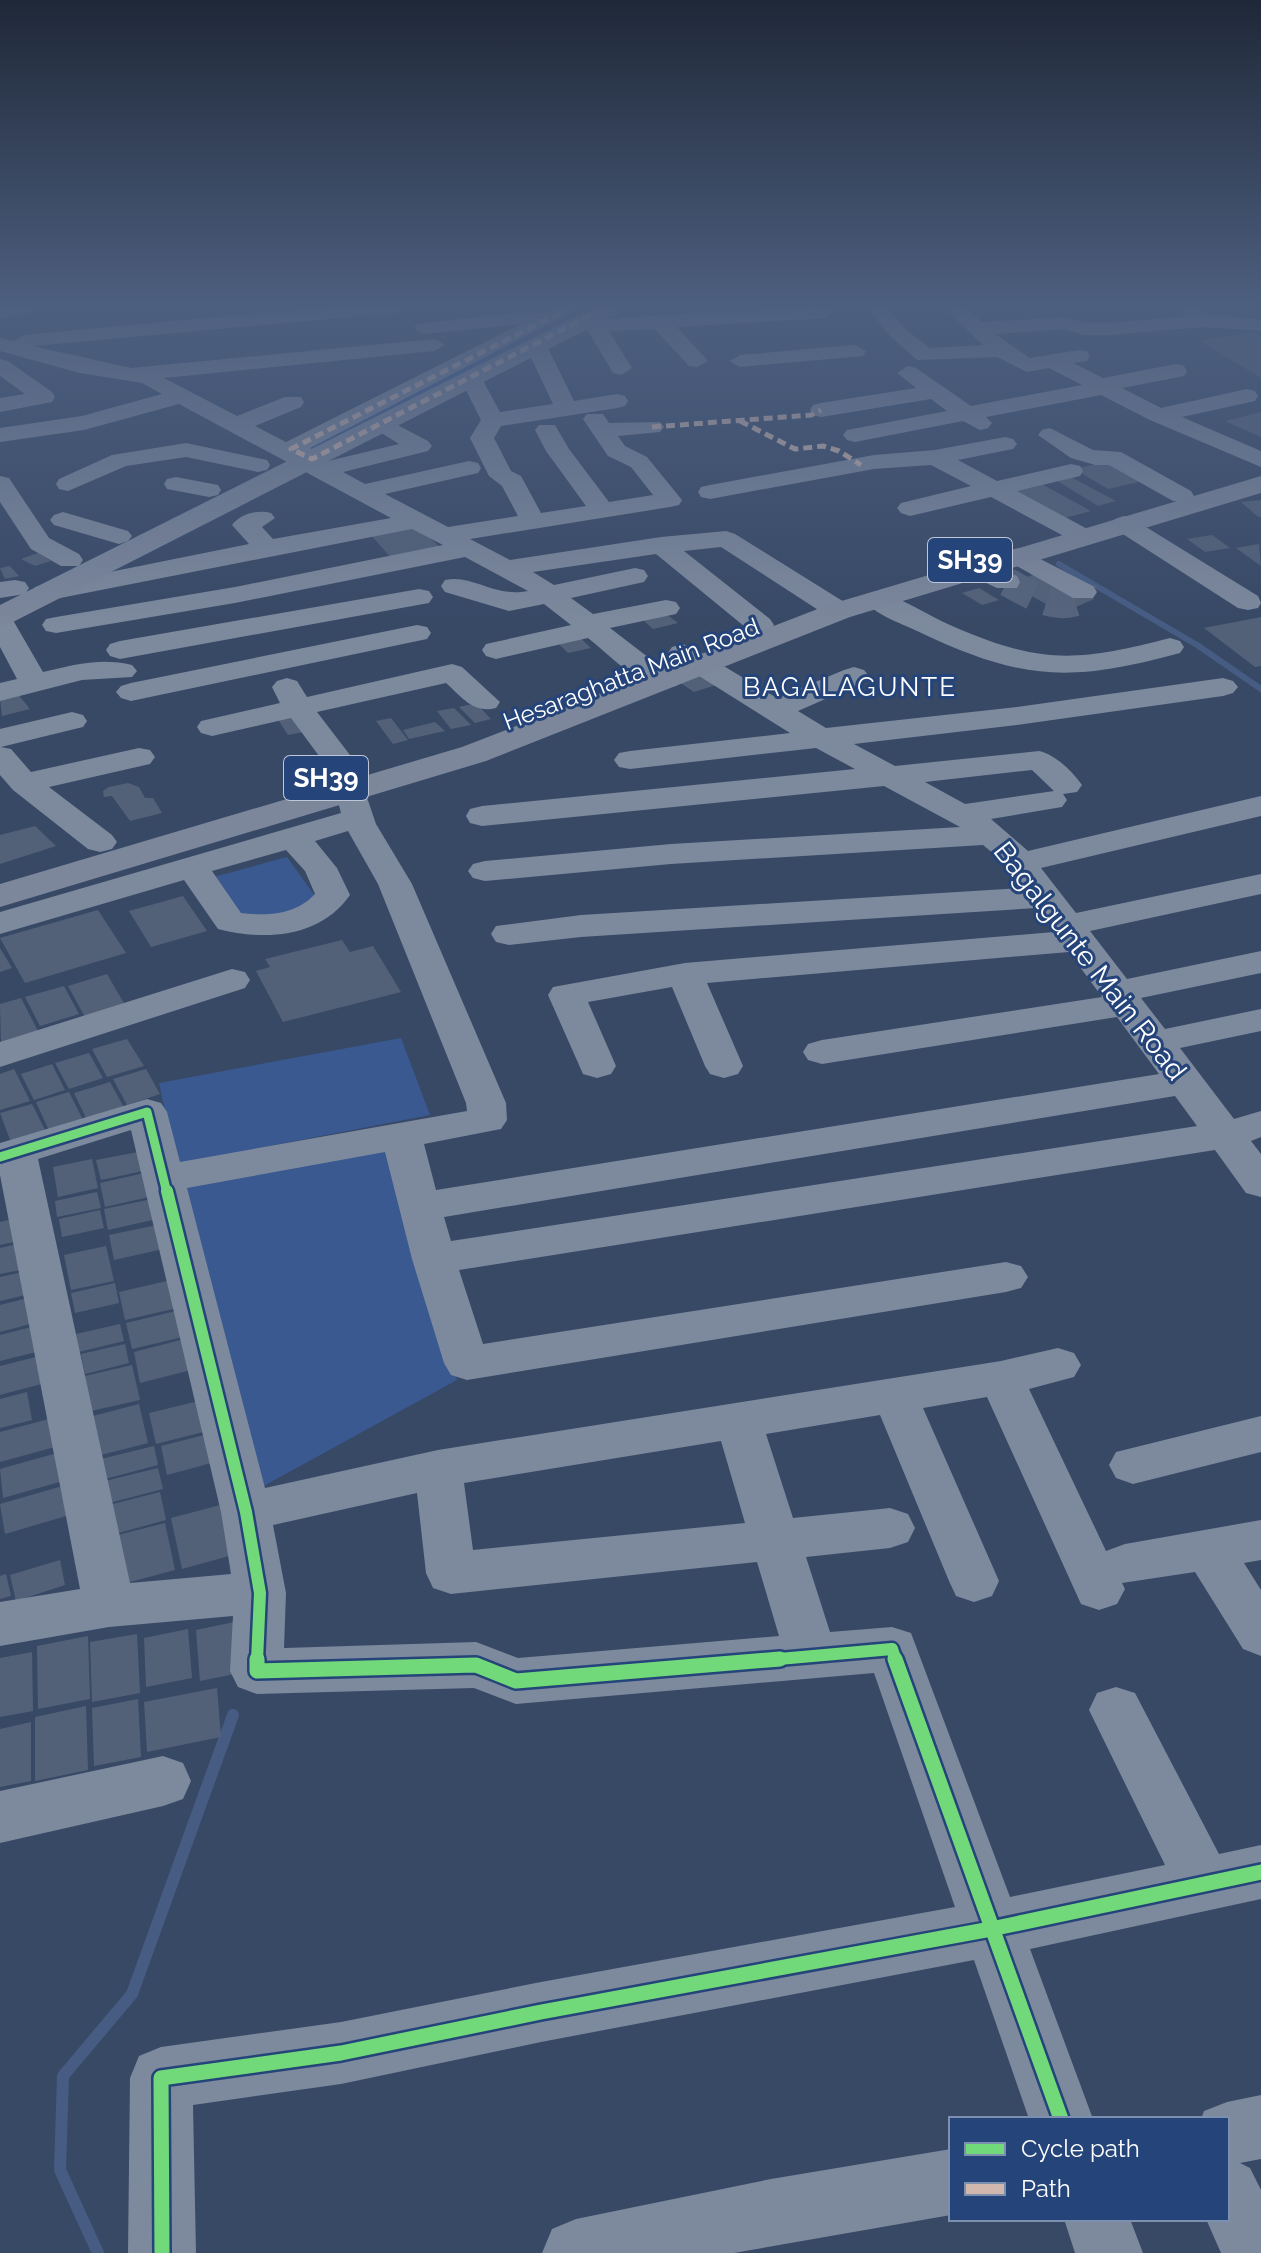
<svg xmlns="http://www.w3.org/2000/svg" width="1261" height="2253" font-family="Raleway,sans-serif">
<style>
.green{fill:#395990}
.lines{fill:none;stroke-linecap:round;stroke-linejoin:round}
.stream-far1{stroke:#465c83;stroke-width:6}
.stream{stroke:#465c83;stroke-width:12}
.building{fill:#536178}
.minor-tunnel{stroke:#56647d;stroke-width:29;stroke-dasharray:29 15;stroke-linecap:butt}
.minor{fill:#7d899d;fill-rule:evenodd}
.major{fill:#7c879c;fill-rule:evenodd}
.quiet{stroke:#d1b7ad;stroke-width:5;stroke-dasharray:9 5;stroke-linecap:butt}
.cycleway-far2-casing{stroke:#254479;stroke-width:14}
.cycleway-far1-casing{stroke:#254479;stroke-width:17}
.cycleway-casing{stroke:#254479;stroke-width:20}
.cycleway-far2{stroke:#71d979;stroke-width:9}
.cycleway-far1{stroke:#71d979;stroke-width:12}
.cycleway{stroke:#71d979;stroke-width:15}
.labels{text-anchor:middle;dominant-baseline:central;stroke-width:6;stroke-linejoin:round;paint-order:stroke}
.far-street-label{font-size:24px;fill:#fff;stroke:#254479}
.shield{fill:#254479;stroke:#bec7d7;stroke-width:2}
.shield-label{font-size:26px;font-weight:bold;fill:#fff}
.far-quarter-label{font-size:26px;letter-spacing:2px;fill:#fff;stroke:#254479}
.street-label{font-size:28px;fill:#fff;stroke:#254479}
</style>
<rect width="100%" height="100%" fill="#384966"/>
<path class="green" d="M583 306H610L311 460 291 450Z
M287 857 315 896 281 920 234 917 210 878Z
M401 1038 430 1115 176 1164 159 1083Z
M387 1148 457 1380 249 1494 172 1189Z"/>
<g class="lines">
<path class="stream-far1" d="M1059 564 1197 645 1261 689"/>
<path class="stream" d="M98 2253 60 2170 63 2076 132 1994 233 1715"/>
</g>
<path class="building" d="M1254 332 1261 336V378L1200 341Z
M1261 412V437L1225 421Z
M1111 461 1147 480 1108 489 1074 469Z
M1065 474 1116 501 1098 506 1051 477Z
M1038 482 1091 511 1054 521 1002 491Z
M1261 500V517H1258L1241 502Z
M414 524 441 548 391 558 371 535Z
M1212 535 1230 548 1205 552 1187 539Z
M1259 544 1261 566 1236 548Z
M38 553 51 561 35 566 21 559Z
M10 566 19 576 5 579 0 568Z
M1040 572 1094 599 1062 613 1010 584Z
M979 588 999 600 982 605 962 593Z
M663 612 678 623 653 629 640 617Z
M1261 617V666L1255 667 1204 628Z
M577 635 591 648 568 653 555 640Z
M695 673 716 685 694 692 679 682Z
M17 693 30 709 2 716 0 698Z
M476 703 491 719 475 723 459 707Z
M454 708 471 725 451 729 437 711Z
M298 713 309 731 288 735 277 718Z
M391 718 408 740 393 744 376 721Z
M435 722 445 731 409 739 403 730Z
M128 783 139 787 145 798H153L162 813 130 821 112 796 104 797 103 791 109 787Z
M35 826 56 846 0 864V835Z
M183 896 207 931 151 947 129 911Z
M98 910 126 953 25 983 0 938Z
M342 940 350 952 373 946 401 992 283 1022 256 971 270 967 265 959Z
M0 948 12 968 0 972Z
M107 974 125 1005 85 1017 68 986Z
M64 986 79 1014 40 1026 25 997Z
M21 998 38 1031 1 1042 0 1004Z
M127 1039 144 1066 107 1077 92 1049Z
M89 1053 103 1078 69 1089 55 1063Z
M52 1064 65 1090 34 1100 21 1074Z
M14 1069 30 1101 0 1110V1074Z
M146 1069 160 1094 127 1105 113 1079Z
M110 1082 127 1113 89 1124 74 1093Z
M69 1092 85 1124 51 1135 36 1102Z
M32 1104 47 1134 12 1145 0 1113Z
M138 1152 143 1171 101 1180 96 1160Z
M92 1159 98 1188 58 1197 53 1167Z
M144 1173 149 1197 105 1207 100 1183Z
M97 1192 101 1208 57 1217 55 1201Z
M152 1199 157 1219 108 1230 104 1209Z
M100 1210 104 1228 62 1237 59 1219Z
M12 1219 14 1242 0 1245V1222Z
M157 1225 163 1249 114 1260 109 1235Z
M17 1244 21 1270 0 1274V1248Z
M106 1246 114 1281 71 1290 64 1255Z
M27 1271 30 1294 0 1301V1277Z
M171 1280 178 1308 125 1320 119 1292Z
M115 1283 119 1303 75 1313 71 1293Z
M32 1297 38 1322 0 1332V1305Z
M176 1311 183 1337 132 1349 126 1323Z
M120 1324 124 1341 79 1352 76 1334Z
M39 1325 44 1350 0 1361V1335Z
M188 1338 195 1369 140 1383 134 1352Z
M125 1344 129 1363 85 1374 81 1354Z
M40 1356 45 1383 0 1395V1366Z
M132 1365 140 1400 91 1411 85 1376Z
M27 1392 32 1420 0 1428V1399Z
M203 1400 211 1430 156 1444 149 1413Z
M139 1404 148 1443 101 1455 93 1416Z
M49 1419 55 1447 0 1462V1432Z
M212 1433 219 1461 167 1475 161 1446Z
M154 1446 158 1465 105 1479 101 1459Z
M57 1453 63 1481 3 1498 0 1469Z
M158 1468 163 1489 109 1503 105 1481Z
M66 1485 73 1514 5 1534 0 1504Z
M160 1492 166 1520 111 1535 105 1506Z
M228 1503 240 1553 182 1569 171 1518Z
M165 1523 175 1570 119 1585 110 1537Z
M60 1560 65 1585 16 1601 10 1575Z
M6 1574 11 1596 0 1599V1576Z
M239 1621 245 1672 200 1681 196 1630Z
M188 1629 192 1678 146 1687 144 1638Z
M137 1634 140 1693 92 1702 90 1642Z
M88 1636 90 1699 38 1709 37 1646Z
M32 1652 33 1711 0 1717V1658Z
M217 1688 221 1737 147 1752 144 1702Z
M138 1699 141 1757 94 1766 92 1708Z
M86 1706 88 1770 35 1781V1717Z
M31 1722V1781L0 1787V1729Z"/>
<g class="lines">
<path class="minor-tunnel" d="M1007 582C1032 595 1058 614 1086 597L1083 592"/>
<path class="minor" d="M0 306H46L43 310 0 318Z
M332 306H413L403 312 33 346 131 368 434 339 445 345 434 351 164 378 237 416 285 397H301L304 402 301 407 255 426 286 442 521 324 424 334 414 328 417 324 532 311 540 314 556 306H583L310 448 321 453 324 462 399 444 370 426 374 421H390L428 441 432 446 428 451 343 472 365 484 469 461 478 463 481 468 478 473 385 494 448 527 518 516 502 486 489 476 470 438 481 420 461 380 472 373 480 375 500 412 553 404 526 347 529 342H545L574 401 617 394 625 396 628 401 625 406 617 408 501 426 494 438 511 471 521 476 541 513 586 506 546 451 535 430 539 425H555L569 449 609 502 653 495 631 467 608 456 583 419 587 414H603L609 423 660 422 664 427 660 432 618 436 625 446 647 457 682 500 679 505 670 507 470 539 510 560 661 537 726 531 735 534 849 605 853 611 849 617 839 619 829 617 721 547 684 551 770 619 774 625 770 631 760 633 750 631 656 554 533 572 554 585 635 568 644 570 648 576 644 582 571 598 593 614 666 600 676 602 680 608 676 614 610 628 657 664 676 674 681 680 676 686C645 694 611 656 588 638L496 659 486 656 482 650 486 644 571 625 544 604 509 611 445 592 441 586 445 580C473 574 494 598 528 591L465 557 235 603 56 633 46 631 42 625 46 619 56 617 235 587 443 545 412 529 45 601 35 599 31 593 35 587 45 585 249 544 232 525C240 514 258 509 271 513L275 518 262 527 273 539 391 518 179 404 84 430 0 442V428L82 416 162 394 142 383 80 373 0 351V338L14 341 24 335Z
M816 306 832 308 835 312 825 318 677 327 708 361 697 367 689 366 655 329 609 331 632 368 621 375 613 373 581 319 591 313 602 319Z
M866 306H887L905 329 930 348 983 345 942 306H964L982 322 1065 317 1086 323H1107L1185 316 1176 306H1199L1209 315 1261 319V331L1203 327 1107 335H1084L1064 329 995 334 1030 358 1079 350 1087 351 1090 356 1087 361 1073 363 1103 378 1176 364 1184 366 1187 371 1184 376 1122 388 1161 408 1247 389 1255 391 1258 396 1255 401 1182 417 1261 451V467L1150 420 1101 395 986 417 992 423 988 428 980 430 963 421 855 442 847 440 843 435 847 430 947 411 931 399 821 417 813 415 810 410 813 405 821 403 916 388 897 373 908 366 916 368 971 406 1082 385 1049 368 1027 372 997 357 917 360 891 337Z
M855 345 866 351 863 356 740 367 729 361 740 355Z
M0 359 8 361 52 392 55 397 52 402 0 412V398L25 394 0 376Z
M1050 428 1093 450 1121 452 1191 491 1194 496 1191 501H1173L1109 465H1095L1071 458 1038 435 1042 430Z
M1005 437 1013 439 1017 444 1013 449 958 460 997 481 1071 464 1080 466 1083 471 1080 476 1017 491 1093 532 1097 537 1093 542H1075L991 497 910 516 901 513 897 508 901 503 971 486 931 465 874 469 710 499 701 497 698 492 701 487 710 485 874 455 935 450Z
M186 443 267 460 270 465 267 470 258 472 186 457 126 466 68 491 59 489 56 484 59 479 112 455Z
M0 476 9 478 49 538 79 554 83 560 79 566H61L31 549 0 502Z
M176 477 218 485 221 490 218 495 209 497 167 489 164 484 167 479Z
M63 512 128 531 132 536 128 541 119 544 54 525 50 520 54 515Z
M1124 516 1133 519 1258 596 1261 603 1258 608 1248 610 1238 608 1115 529 1111 524 1115 519Z
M1019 548 1093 586 1097 592 1093 598H1073L1010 562 1006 556 1010 550Z
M978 561 1017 576 1020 582 1017 588H997L969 575 965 569 969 563Z
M15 580 25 582 29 588 25 594 0 598V582Z
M419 589 429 591 433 597 429 603 120 659 110 656 106 650 110 644 120 641Z
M878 592C903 598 927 615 950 625 1040 665 1077 662 1170 638L1180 641 1184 647 1180 653C1069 683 1022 681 917 631 901 623 875 615 864 600L868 594Z
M0 613 10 615 43 672C72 665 102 657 132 665L137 671 132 677 82 680 0 701V683L17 679 0 647Z
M417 625 427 627 431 633 427 639 131 701 121 698 116 692 121 686 131 683Z
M682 644 692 647 777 698 844 670 854 667 864 670 869 676 864 682 798 711 826 728 1017 707 1223 678 1233 681 1238 687 1233 693 1223 696 1017 725 854 744 895 766 1039 751C1056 755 1072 771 1082 785L1077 792 1063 794 1067 800 1062 807 991 819 1028 851 1261 796V816L1041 868 1076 913 1261 874V894L1090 931 1127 979 1261 951V973L1141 998 1165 1029 1261 1009V1031L1180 1048 1234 1119 1261 1111V1137L1251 1141 1261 1154V1197L1246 1193 1215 1150 459 1270 483 1344 1006 1262 1021 1266 1028 1277 1021 1288 1006 1292 467 1380 451 1375 444 1363 412 1259 385 1152 187 1188 265 1488 438 1450 1001 1361 1058 1348 1074 1353 1081 1365 1074 1377 1029 1389 1106 1551 1125 1544 1261 1520V1560L1244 1563 1261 1590V1656L1243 1649 1195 1572 1122 1583 1125 1589 1117 1604 1099 1610 1081 1604 987 1397 923 1408 999 1581 992 1596 974 1602 956 1596 949 1581 880 1415 766 1434 793 1518 890 1508 908 1514 915 1528 908 1542 890 1548 806 1557 830 1632 892 1627 911 1633 1010 1897 1165 1865 1089 1710 1097 1693 1116 1687 1135 1693 1219 1854 1261 1845V1899L1030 1949 1093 2119H1029L974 1960 541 2042 341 2084 193 2105 196 2253H128L130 2078 139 2056 161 2047 341 2022 541 1982 955 1907 874 1673 516 1704 474 1688 257 1694 238 1687 230 1671 233 1616 109 1627 0 1646V1602L80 1589 0 1175V1143L147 1099 161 1103 167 1112 180 1162 467 1111 466 1103 378 884 348 831 315 841 337 868 350 895C320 938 265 941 218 929L184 880 0 934V912L341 813 335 790 340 783 347 781 336 779 291 718 212 736 201 733 197 727 201 721 280 703 272 687 277 681 287 678 297 681 307 697 452 664 462 667 500 702 496 708C473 714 462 697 446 683L317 712 363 772 358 779 351 780 362 783 376 824 412 884 506 1103 507 1120 501 1129 424 1144 436 1190 1159 1074 1117 1017 822 1064 808 1060 803 1052 808 1044 822 1040 1102 997 1069 952 707 983 743 1066 738 1074 724 1078 710 1074 705 1066 672 987 588 1002 616 1066 611 1074 597 1078 583 1074 548 995 553 987 685 963 1054 932 1036 908 581 937 509 945 496 942 491 934 496 926 581 915 1022 888 1000 859 983 845 671 864 485 881 473 878 468 871 473 864 485 861 671 844 960 827 884 786 482 826 470 823 466 816 470 809 482 806 855 769 816 748 630 769 619 767 614 760 619 753 630 751 790 733 672 659 668 653 672 647ZM1032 770 1054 791 965 804 925 782ZM286 850 305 871 315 894C295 915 269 916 241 913L212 871ZM1175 1096 1197 1126 451 1241 444 1217ZM131 1130 221 1512 231 1574 130 1583 38 1159ZM721 1441 745 1523 473 1550 464 1483ZM417 1493 426 1573 433 1588 451 1594 757 1562 779 1636 518 1658 476 1642 284 1648 286 1593 273 1525Z
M72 712 83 715 87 721 83 727 1 747 11 749 31 772 139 748 150 750 155 757 150 764 49 787 112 835 117 842 112 849 100 852 88 849 13 790 0 775V729Z
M232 969 245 972 250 980 245 988 0 1067V1042Z
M1261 1416V1452L1133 1484 1116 1478 1109 1465 1116 1452Z
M163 1756 183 1763 191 1781 183 1799 163 1806 0 1843V1791Z
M1261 2095V2159L1240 2163 1250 2168 1261 2190V2253H1221L1206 2219H1227V2119H1201L1204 2111 1227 2102Z
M951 2149V2215L734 2253H542L552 2229 576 2219 771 2179Z
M1064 2219H1130L1143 2253H1075Z"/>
<path class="major" d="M597 306H626L623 311 11 623 0 626V605Z
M1261 476V493L850 617 486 761 0 907V884L462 747 828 605Z"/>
<path class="quiet" d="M573 306 291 449 312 459 608 306
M740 421 795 449 823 446 839 451 861 465
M652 427 811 415 821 410"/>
<g class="cycleway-far2-casing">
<path id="cycleway-far2" d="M0 1157 147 1112 167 1193"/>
</g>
<g class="cycleway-far1-casing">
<path id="cycleway-far1" d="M167 1191 246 1512 260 1593 257 1661
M757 1661 892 1649 896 1661"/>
</g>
<g class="cycleway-casing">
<path id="cycleway" d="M257 1659V1671L476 1665 516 1681 780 1659
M895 1659 1061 2119
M162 2253 161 2078 341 2053 541 2012 991 1929 1261 1872"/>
</g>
<use href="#cycleway-far2" class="cycleway-far2"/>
<use href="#cycleway-far1" class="cycleway-far1"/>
<use href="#cycleway" class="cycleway"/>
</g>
<linearGradient id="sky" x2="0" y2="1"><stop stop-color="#1f2838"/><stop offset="0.49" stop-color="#4d5f7f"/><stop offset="1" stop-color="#4d5f7f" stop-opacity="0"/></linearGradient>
<rect width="1261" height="622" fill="url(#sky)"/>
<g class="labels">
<g class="far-street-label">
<text transform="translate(631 674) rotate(-21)">Hesaraghatta Main Road</text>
</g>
<g class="shield">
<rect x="928" y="538" width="84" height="44" rx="6"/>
<rect x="284" y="756" width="84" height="44" rx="6"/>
</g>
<g class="shield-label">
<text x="970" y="560">SH39</text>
<text x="326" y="778">SH39</text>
</g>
<g class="far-quarter-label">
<text x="850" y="687">BAGALAGUNTE</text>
</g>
<g class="street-label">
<text transform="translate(1090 961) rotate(52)">Bagalgunte Main Road</text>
</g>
</g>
<rect x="949" y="2117" width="280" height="104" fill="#254479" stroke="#7c8faf" stroke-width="2"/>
<rect x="965" y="2143" width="40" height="12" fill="#71d979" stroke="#7c8faf" stroke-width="2"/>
<text x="1021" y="2157" font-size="24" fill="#ffffff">Cycle path</text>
<rect x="965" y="2183" width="40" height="12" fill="#d1b7ad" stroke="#7c8faf" stroke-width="2"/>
<text x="1021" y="2197" font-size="24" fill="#ffffff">Path</text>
</svg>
